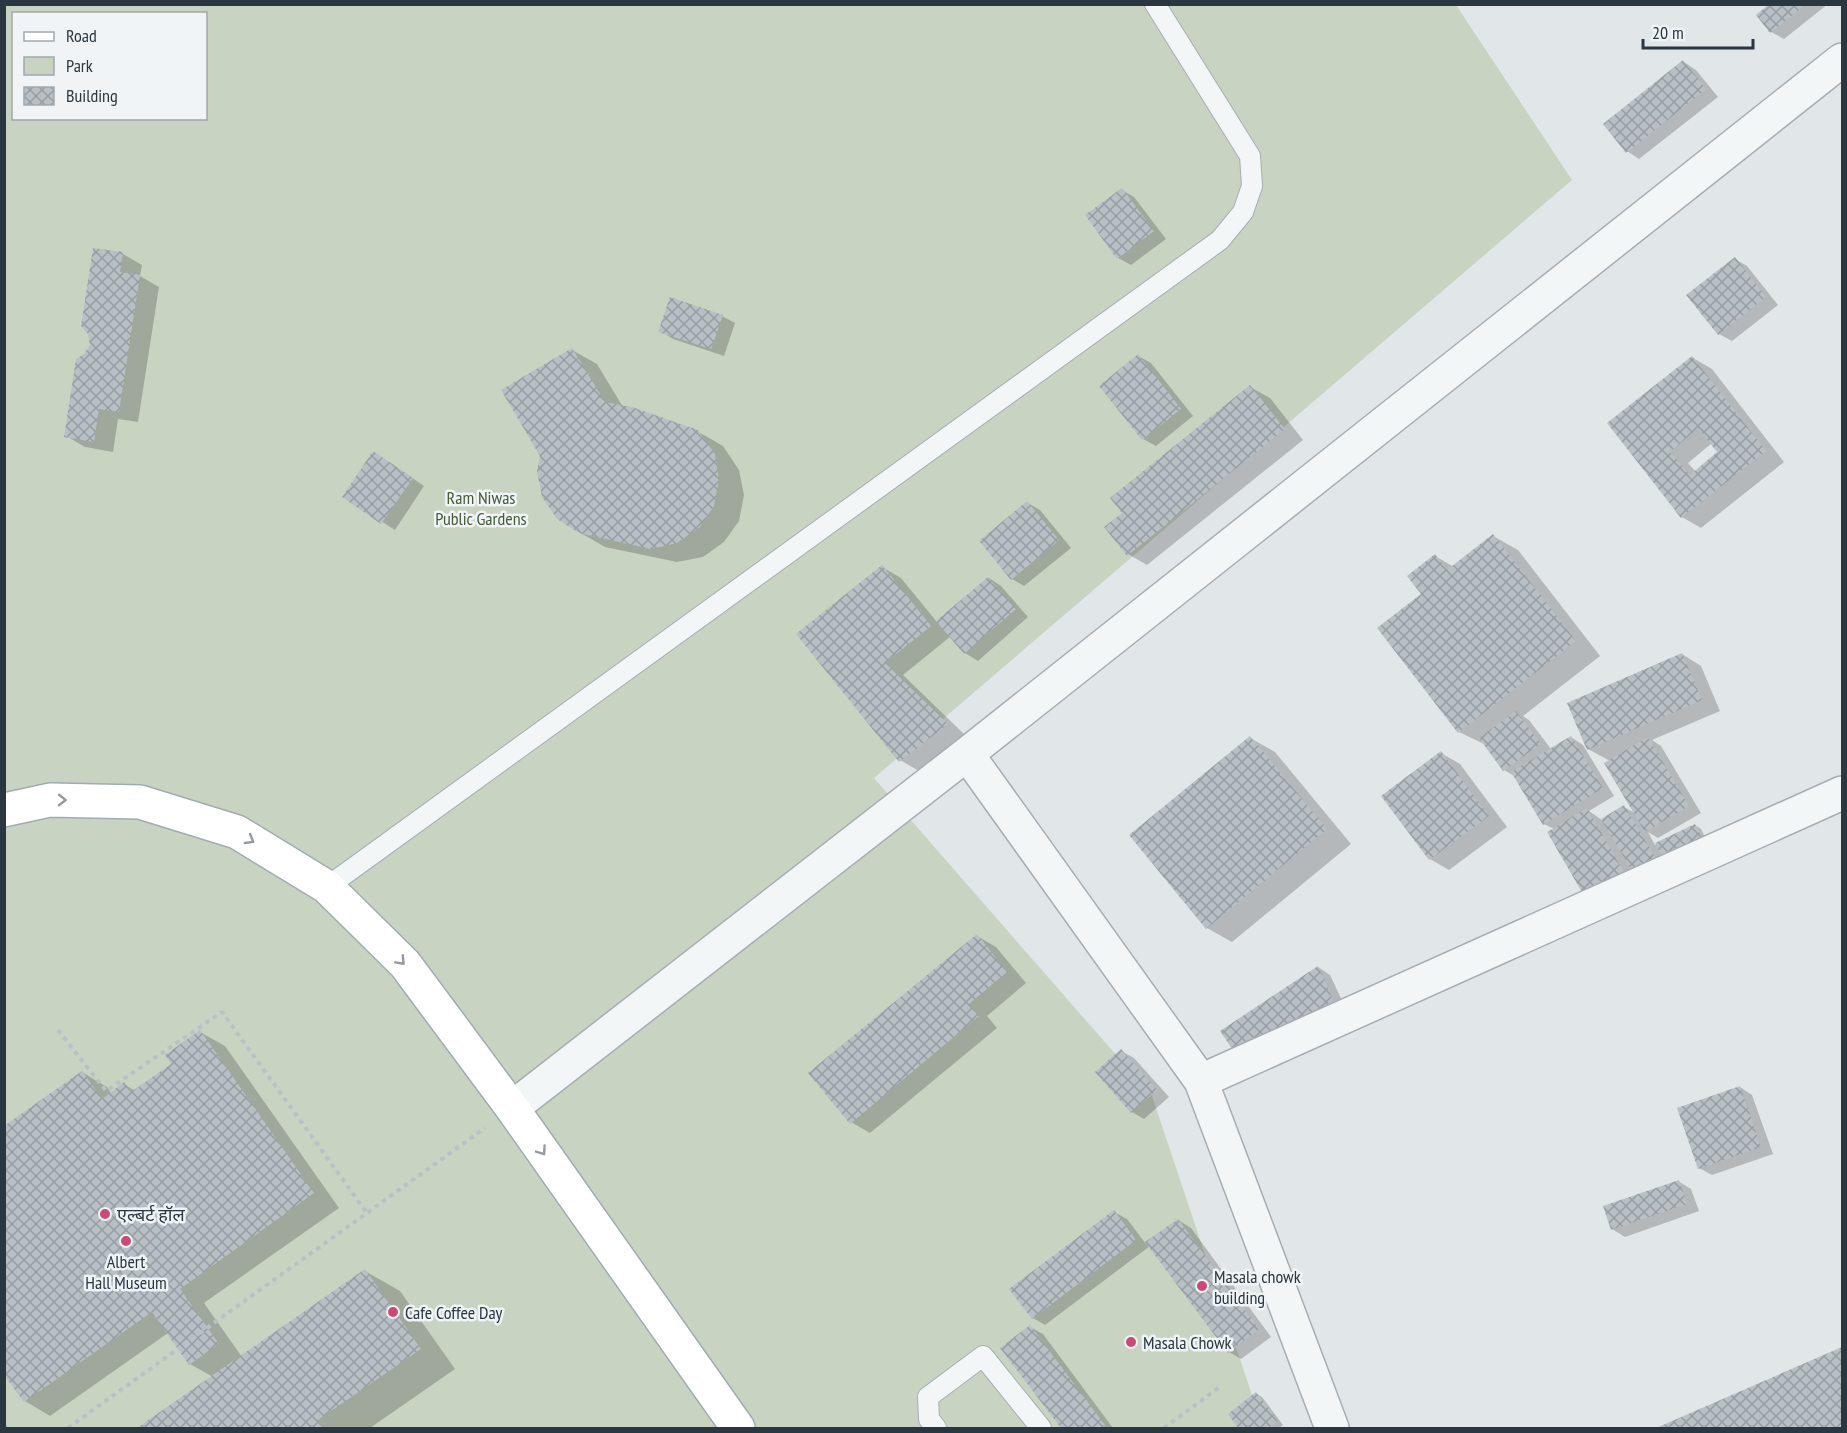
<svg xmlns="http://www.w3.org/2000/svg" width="1847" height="1433" font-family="'PT Sans Narrow','Noto Sans Devanagari',sans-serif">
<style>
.green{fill:#c9d3c2;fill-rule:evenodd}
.shadow{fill:#0003;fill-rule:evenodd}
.building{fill:url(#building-cross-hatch);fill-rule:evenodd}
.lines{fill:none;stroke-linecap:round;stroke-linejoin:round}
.lane-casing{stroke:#a6aeb3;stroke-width:22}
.street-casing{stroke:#a6aeb3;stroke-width:36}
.primary-casing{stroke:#a0acb4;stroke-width:36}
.path{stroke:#bbc0c4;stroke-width:4;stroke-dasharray:4.5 4.5;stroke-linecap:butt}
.lane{stroke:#f3f6f7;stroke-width:20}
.street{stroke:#f3f6f7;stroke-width:33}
.primary{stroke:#fff;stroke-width:33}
.oneway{stroke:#949aa0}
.poi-dot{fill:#c94b75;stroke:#f0f4f6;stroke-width:2}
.labels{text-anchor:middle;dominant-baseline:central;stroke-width:5;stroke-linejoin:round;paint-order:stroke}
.park-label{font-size:18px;fill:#455b38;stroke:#f0f4f6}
.poi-label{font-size:18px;fill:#2a3640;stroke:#f0f4f6;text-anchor:start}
</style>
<defs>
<pattern id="building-cross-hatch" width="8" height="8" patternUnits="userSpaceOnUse" patternTransform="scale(1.5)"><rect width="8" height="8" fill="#b8c0c6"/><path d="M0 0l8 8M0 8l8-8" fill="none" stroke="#969da2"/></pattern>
</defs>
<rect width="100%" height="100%" fill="#e1e6e9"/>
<path class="green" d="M5 5H1456L1572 180 874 778 1152 1096 1263 1428H5ZM14 14H206V118H14Z"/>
<path class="shadow" d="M1772 4H1828L1784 39 1771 32Z
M1684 62 1696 70 1718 97 1639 159 1627 151Z
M1122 190 1134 197 1166 239 1131 265 1118 258Z
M123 254 142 265 140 276 159 287 138 422 118 419 113 452 85 447 66 436 86 355 92 345Z
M1735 259 1747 266 1778 305 1732 341 1719 334Z
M722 316 735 323 724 356 673 339 660 331Z
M572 350 597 364 623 407 697 431 723 446 739 470 744 495 739 521 724 542 703 557 677 562 605 547 579 532Z
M1138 356 1151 363 1193 416 1156 446 1143 439 1101 386Z
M1693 358 1712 369 1784 462 1701 528 1682 517 1609 423ZM1712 443 1719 452 1696 472 1688 463Z
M1250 387 1270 398 1303 440 1147 565 1128 554 1124 513Z
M386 460 424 486 395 530 344 497Z
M1028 503 1040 510 1071 548 1024 586 1012 579Z
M1493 536 1518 550 1600 656 1523 716 1529 720 1551 749 1571 737 1583 745 1614 796 1589 811 1602 820 1624 807 1635 813 1610 761 1588 749 1682 654 1701 666 1720 711 1652 740 1661 746 1701 813 1658 838 1648 832 1655 845 1695 825 1701 829 1713 853 1600 906 1554 829 1544 824 1516 777 1504 770 1486 745 1459 732 1423 594 1435 556 1454 567Z
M882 567 901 578 937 622 989 578 1001 586 1028 617 978 661 965 653 951 636 903 675 966 736 919 771 900 760 798 634Z
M1250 738 1275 752 1351 844 1232 942 1207 928Z
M1441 753 1460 764 1507 827 1449 870 1430 859Z
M977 936 996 947 1026 983 987 1016 997 1028 870 1133 851 1122Z
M1318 967 1330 975 1347 1011 1247 1056Z
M200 1032 225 1046 339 1208 204 1303 242 1357 365 1271 400 1291 455 1369 370 1428H140L213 1377 190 1364 168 1333 50 1416 25 1401 82 1072 107 1087 111 1093 124 1084 135 1091 173 1064Z
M1121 1051 1134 1058 1169 1097 1144 1119 1132 1112Z
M1740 1087 1752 1095 1773 1154 1712 1175 1699 1168Z
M1678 1181 1691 1189 1699 1211 1625 1237 1612 1229Z
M1114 1212 1127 1219 1146 1244 1178 1220 1191 1228 1271 1337 1241 1359 1229 1352 1150 1246 1045 1325 1033 1318Z
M1030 1327 1043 1334 1113 1428H1062L1002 1348Z
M1842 1349V1428H1660Z
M1257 1394 1262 1397 1283 1425 1279 1428H1240L1230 1414Z"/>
<path class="building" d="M1769 4H1806L1770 33 1756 15Z
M1683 60 1706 89 1626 153 1603 124Z
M1122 188 1154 231 1117 259 1085 215Z
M93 248 123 252 120 272 140 275 119 412 99 409 94 442 64 437 76 359 84 354 90 345 88 334 81 326Z
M1735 257 1766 297 1718 335 1686 295Z
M670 297 723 315 711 349 658 332Z
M572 348 605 402 632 407 698 430 715 454 719 480 714 506 699 528 677 543 651 549 579 533 557 519 542 497 537 471 540 456 501 390Z
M1138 354 1181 409 1142 440 1099 386Z
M1692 356 1766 451 1681 518 1607 423ZM1698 428 1717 452 1690 475 1670 452Z
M1250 385 1285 429 1127 556 1104 527 1122 513 1110 498Z
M373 451 413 478 381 524 342 497Z
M1027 501 1059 540 1011 580 979 541Z
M1493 534 1576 641 1458 733 1377 628 1421 594 1407 576 1435 554 1447 570Z
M882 565 931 626 885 663 948 724 899 762 796 634Z
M988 577 1016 609 964 654 936 621Z
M1682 653 1702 700 1587 750 1567 703Z
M1516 711 1541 744 1503 771 1479 738Z
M1250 736 1327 829 1206 929 1129 835Z
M1571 736 1603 788 1543 825 1511 772Z
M1648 737 1689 806 1645 832 1604 763Z
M1441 751 1489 816 1429 860 1381 796Z
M1624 805 1658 862 1635 876 1601 819Z
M1587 808 1626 876 1586 899 1547 832Z
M1695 824 1708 850 1668 869 1655 843Z
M977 934 1007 972 969 1004 979 1016 850 1124 808 1073Z
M1318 966 1335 1004 1233 1050 1220 1031Z
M200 1030 314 1193 180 1289 219 1344 189 1365 152 1312 24 1402 4 1375V1126L82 1071 102 1099 124 1082 131 1092 171 1064 165 1055Z
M1121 1049 1157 1090 1131 1113 1095 1072Z
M1740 1086 1761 1147 1698 1169 1677 1108Z
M1679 1180 1687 1204 1611 1230 1603 1206Z
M1114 1210 1136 1240 1032 1319 1009 1289Z
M1178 1219 1259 1329 1228 1353 1145 1242Z
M365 1269 421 1349 318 1420 324 1428H137Z
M1030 1325 1107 1428H1061L1000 1348Z
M1842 1347V1425L1839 1428H1656Z
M1256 1392 1278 1421 1269 1428H1238L1228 1414Z"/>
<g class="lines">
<g class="lane-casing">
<path id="lane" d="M327 887 1220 240 1243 212 1252 186 1250 156 1155 4
M936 1428 929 1419 928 1397 983 1356 1041 1428"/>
</g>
<g class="street-casing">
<path id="street" d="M967 754 1201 1081 1332 1428
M1201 1081 1842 793
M512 1108 967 754 1842 60"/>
</g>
<g class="primary-casing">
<path id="primary" d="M4 810 50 800 140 802 237 832 327 887 405 964 512 1108 738 1428"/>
</g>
<path class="path" d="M58 1030 106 1091 222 1012 367 1213
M4 1425 7 1428
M68 1428 485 1128
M1164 1428 1221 1386"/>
<use href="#lane" class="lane"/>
<use href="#street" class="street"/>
<use href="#primary" class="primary"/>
</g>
<defs><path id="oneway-chevron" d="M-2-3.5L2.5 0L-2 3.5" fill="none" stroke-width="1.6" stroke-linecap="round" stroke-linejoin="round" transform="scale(1.5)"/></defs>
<g class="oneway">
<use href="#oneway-chevron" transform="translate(62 800) rotate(1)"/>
<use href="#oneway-chevron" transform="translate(250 840) rotate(31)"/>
<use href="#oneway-chevron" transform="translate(401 961) rotate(47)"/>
<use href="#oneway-chevron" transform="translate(542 1151) rotate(55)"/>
</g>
<g class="poi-dot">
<circle cx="105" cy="1214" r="6"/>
<circle cx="126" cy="1241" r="6"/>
<circle cx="1202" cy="1286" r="6"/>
<circle cx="393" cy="1312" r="6"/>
<circle cx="1131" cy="1342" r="6"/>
</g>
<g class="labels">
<g class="park-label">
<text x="481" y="497">Ram Niwas<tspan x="481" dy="21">Public Gardens</tspan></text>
</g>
<g class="poi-label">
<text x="117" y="1214">एल्बर्ट हॉल</text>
<text x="126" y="1261" text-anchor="middle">Albert<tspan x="126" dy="21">Hall Museum</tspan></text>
<text x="1214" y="1276">Masala chowk<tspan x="1214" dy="21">building</tspan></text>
<text x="405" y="1312">Cafe Coffee Day</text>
<text x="1143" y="1342">Masala Chowk</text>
</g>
</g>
<rect width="1847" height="1433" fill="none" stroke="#2a3640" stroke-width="12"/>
<rect x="12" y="12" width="195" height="108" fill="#f0f4f6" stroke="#a1a8ad" stroke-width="1.5"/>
<rect x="24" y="32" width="30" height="9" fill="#ffffff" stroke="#a1a8ad" stroke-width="1.5"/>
<text x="66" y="42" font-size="18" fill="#2a3640">Road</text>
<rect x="24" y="57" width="30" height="18" fill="#c9d3c2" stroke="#a1a8ad" stroke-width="1.5"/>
<text x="66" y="72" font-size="18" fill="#2a3640">Park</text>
<rect x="24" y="87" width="30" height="18" fill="url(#building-cross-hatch)" stroke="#a1a8ad" stroke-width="1.5"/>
<text x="66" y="102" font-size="18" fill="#2a3640">Building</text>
<path d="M1643 39v9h110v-9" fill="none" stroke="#2a3640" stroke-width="3"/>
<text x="1652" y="39" font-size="18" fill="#2a3640" stroke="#f0f4f6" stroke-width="4.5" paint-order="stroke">20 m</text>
</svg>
